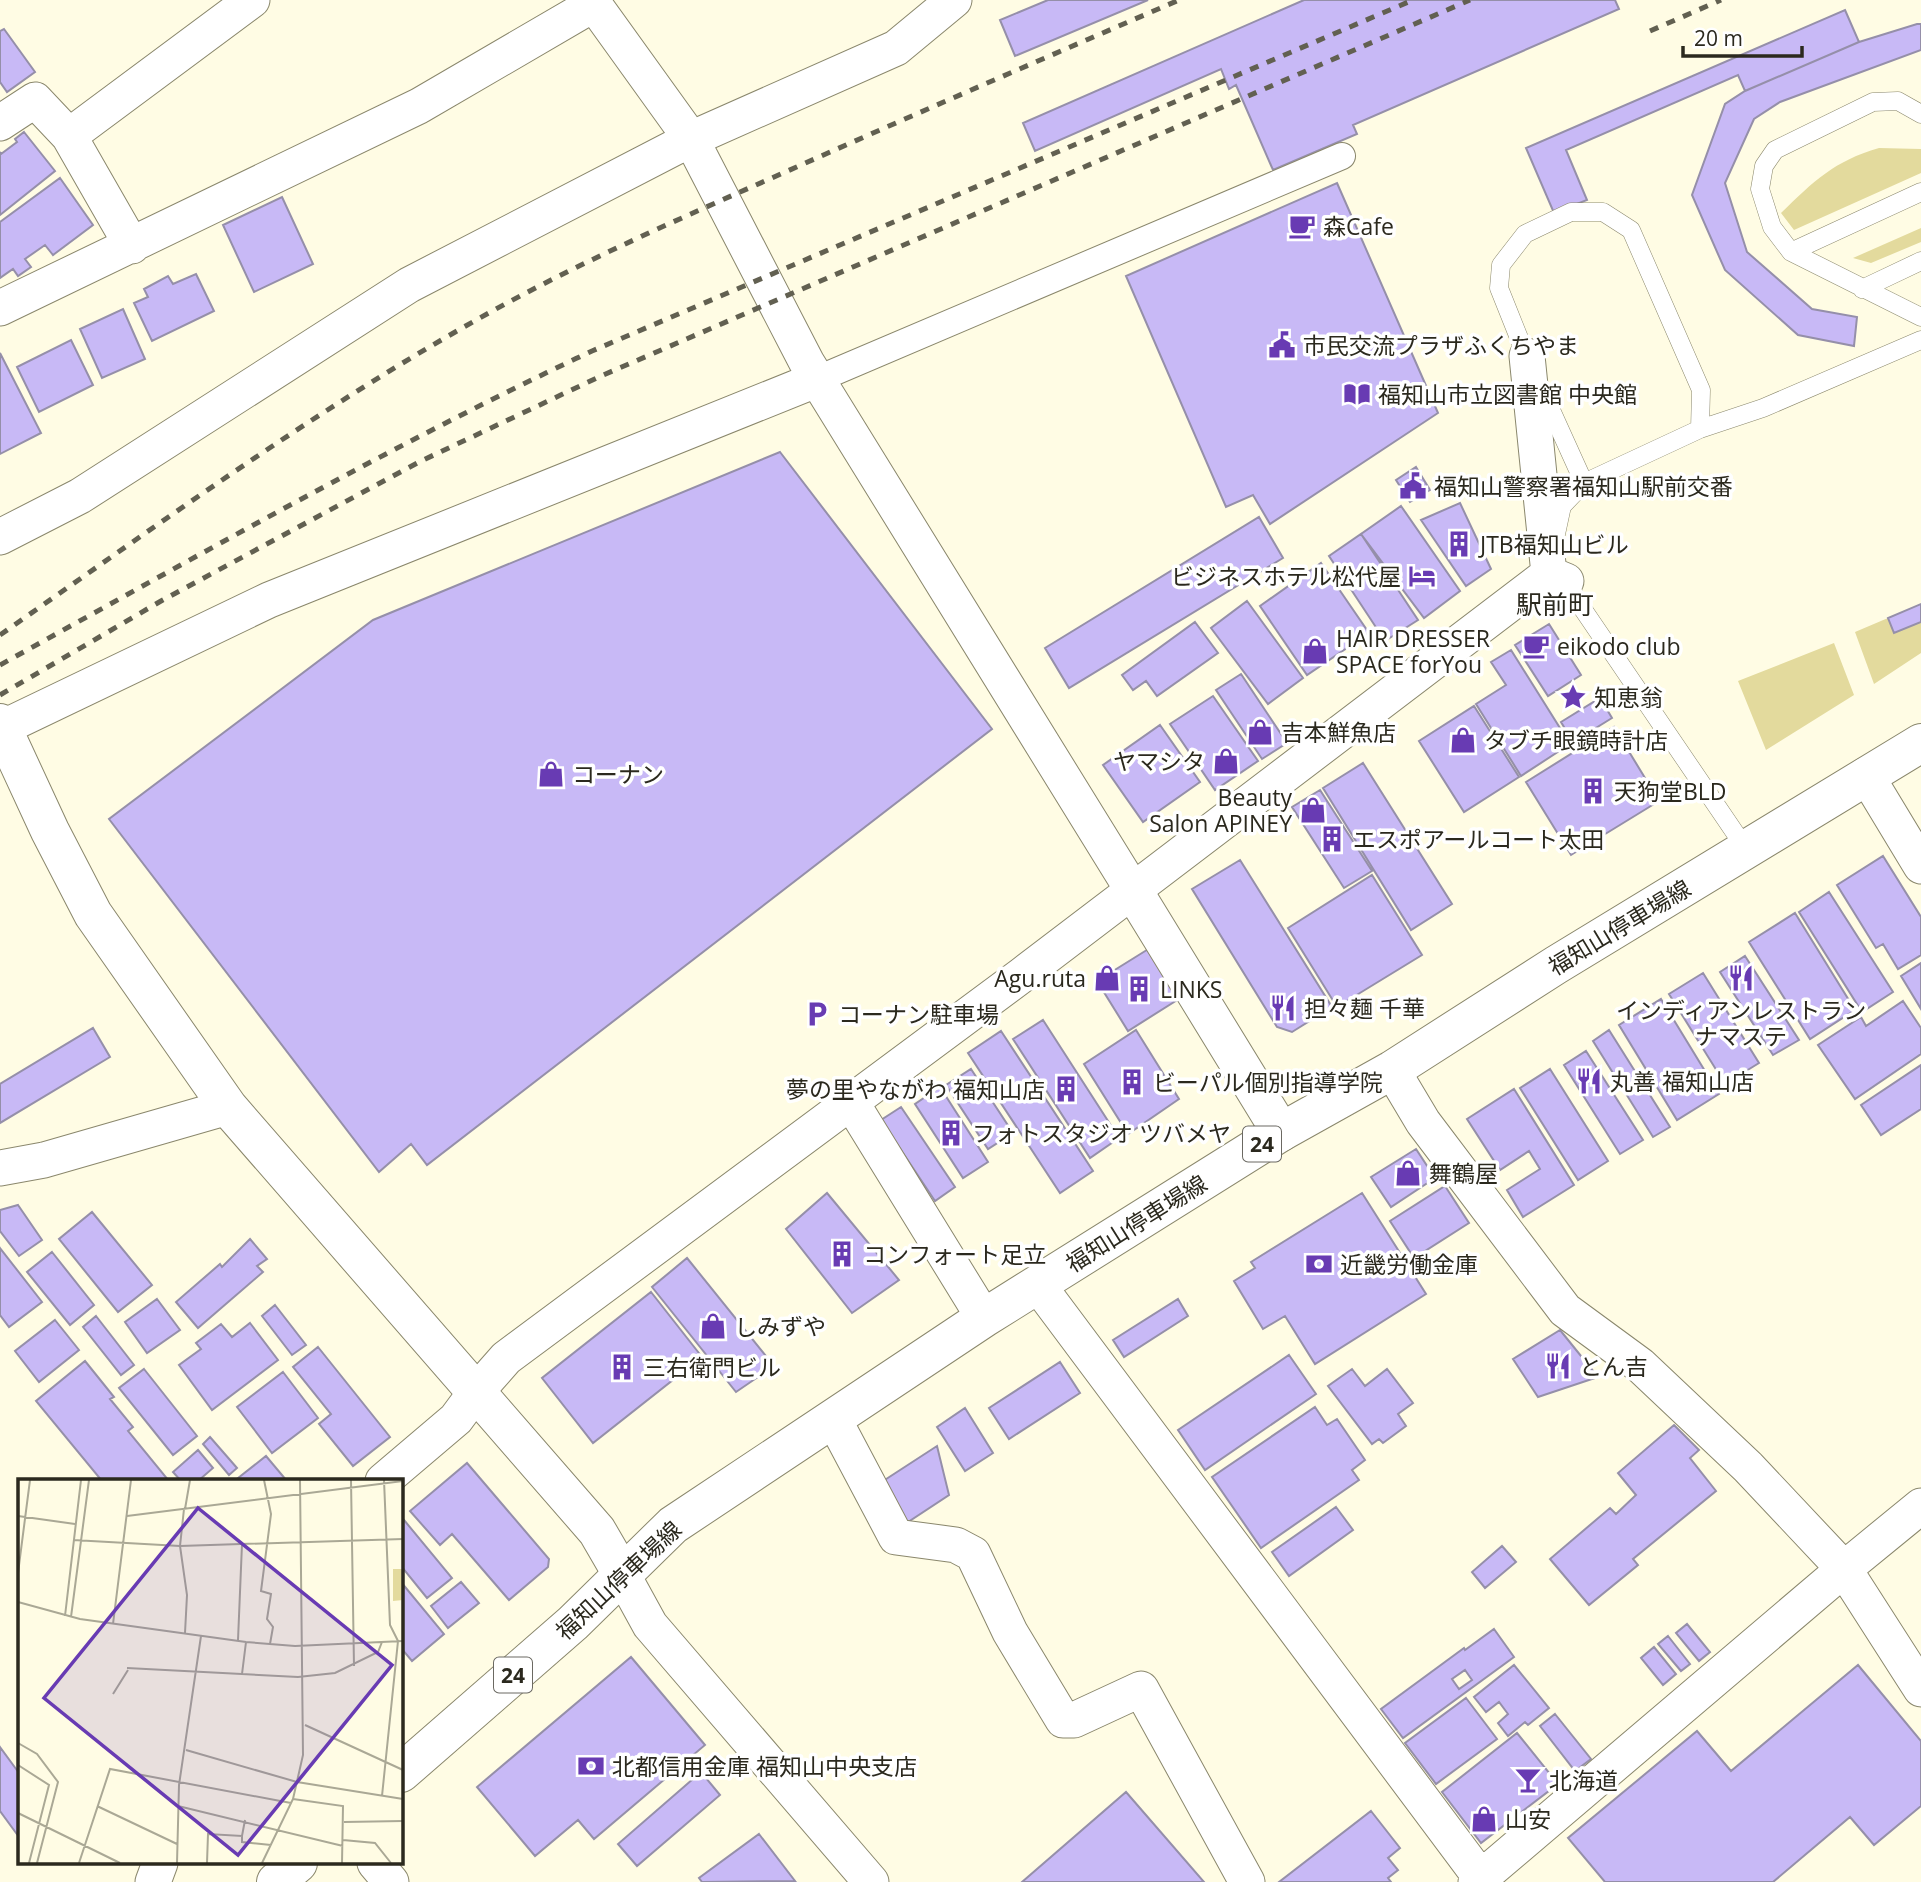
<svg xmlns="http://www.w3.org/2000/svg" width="1921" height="1882" font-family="'Open Sans','Noto Sans JP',sans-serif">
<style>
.green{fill:#e3da9d}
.building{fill:#c8b9f6;stroke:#958fa9;stroke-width:2;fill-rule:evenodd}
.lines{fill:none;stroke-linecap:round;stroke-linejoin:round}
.service-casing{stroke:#8a876c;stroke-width:19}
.pedestrian-casing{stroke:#8a876c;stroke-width:28}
.minor-casing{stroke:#8a876c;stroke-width:37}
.tertiary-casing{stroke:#8a876c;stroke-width:40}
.primary-casing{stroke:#8a876c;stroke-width:40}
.service{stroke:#fff;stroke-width:18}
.pedestrian{stroke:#fff;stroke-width:26}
.minor{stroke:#fff;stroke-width:35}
.tertiary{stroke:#fff;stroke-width:38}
.primary{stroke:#fff;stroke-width:38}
.rail{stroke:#626051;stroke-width:5;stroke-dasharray:9 9;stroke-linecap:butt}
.labels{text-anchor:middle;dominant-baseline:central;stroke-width:7;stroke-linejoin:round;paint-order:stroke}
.shield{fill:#fff;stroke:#6b6962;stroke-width:2}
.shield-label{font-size:21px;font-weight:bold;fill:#2b291e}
.poi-label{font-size:23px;fill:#2b291e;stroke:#fff;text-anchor:start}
.street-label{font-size:23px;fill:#2b291e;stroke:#fff}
.quarter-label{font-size:26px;fill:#2b291e;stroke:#fff}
.inset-road{fill:none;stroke:#aaa895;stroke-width:2}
.view{fill:#683bb3;fill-opacity:0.15;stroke:#683bb3;stroke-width:3.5}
.inset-edge{fill:none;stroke:#2b291e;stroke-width:3.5}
</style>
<rect width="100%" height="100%" fill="#fffce4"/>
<path class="green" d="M1879 148 1921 149V173L1794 230 1781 213C1814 181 1834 161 1879 148Z
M1921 228V242L1871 263 1853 258Z
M1921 604V653L1874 684 1855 632Z
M1834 643 1854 695 1766 750 1738 681Z"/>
<path class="building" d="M1048 0H1148L1015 56 1000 20Z
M1304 0H1615L1619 9 1353 125 1357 134 1273 170 1236 85 1229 89 1221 69 1035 151 1023 123Z
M1845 10 1859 42 1745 91 1738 75 1566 150 1587 200 1554 213 1526 148Z
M1917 24H1921V50L1780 102 1754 119 1725 183 1747 252 1812 309 1857 317 1854 346 1798 335 1725 270 1692 195 1725 104 1745 91 1859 42Z
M4 29 35 72 7 92 0 82V31Z
M24 132 55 171 0 215V152L1 154 17 142 15 139Z
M60 178 93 225 53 255 45 245 25 259 31 267 18 276 13 269 0 278V222Z
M1337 183 1438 413 1270 524 1253 495 1226 507 1126 276Z
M282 197 313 264 254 292 223 225Z
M196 274 214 311 152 341 134 303 148 297 144 289 168 276 173 284Z
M123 309 145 359 102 378 80 329Z
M71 340 93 385 39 412 17 367Z
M0 353 41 433 0 454Z
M780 452 992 729 427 1165 411 1144 379 1172 109 819 373 620Z
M1416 467 1430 490 1410 502 1396 480Z
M1460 503 1491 569 1466 586 1421 520Z
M1401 506 1460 591 1424 618 1361 534Z
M1259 517 1283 558 1069 688 1045 648Z
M1361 534 1418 620 1385 641 1329 556Z
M1321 563 1369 633 1307 675 1260 606Z
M1247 601 1303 678 1268 704 1211 628Z
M1921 604V622L1894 633 1888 618Z
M1195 622 1218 653 1157 696 1146 681 1133 690 1122 675Z
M1549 624 1581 675 1548 696 1515 645Z
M1511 650 1570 744 1521 776 1476 704 1506 685 1491 662Z
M1241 674 1287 743 1262 759 1216 690Z
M1213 696 1258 761 1215 790 1170 724Z
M1600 698 1612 718 1573 742 1561 722Z
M1474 706 1519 777 1464 812 1419 741Z
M1160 725 1200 782 1143 822 1103 765Z
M1614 727 1659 801 1571 855 1526 782Z
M1363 763 1452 904 1411 930 1323 788Z
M1320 790 1372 871 1344 888 1292 807Z
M1883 856 1921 917V955L1898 969 1883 944 1876 948 1837 885Z
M1240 860 1332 1007 1292 1032 1277 1027 1192 889Z
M1372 875 1422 955 1337 1007 1288 928Z
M1829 892 1893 992 1862 1012 1799 912Z
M1795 913 1855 1010 1810 1039 1749 942Z
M1150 948 1182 997 1128 1031 1097 981Z
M1745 956 1799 1040 1773 1055 1720 972Z
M1921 963V1009L1901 976Z
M1703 973 1759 1063 1725 1084 1669 994Z
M1661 999 1719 1094 1677 1120 1619 1025Z
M1903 1001 1921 1028V1054L1855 1099 1818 1045 1861 1017 1866 1026Z
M1043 1020 1119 1138 1090 1158 1013 1039Z
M93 1028 110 1057 0 1123V1084Z
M1136 1030 1179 1099 1128 1134 1084 1064Z
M1609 1030 1670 1127 1653 1137 1593 1041Z
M1001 1031 1093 1171 1060 1193 968 1053Z
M1586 1051 1643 1140 1620 1154 1564 1065Z
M1921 1065V1109L1881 1135 1861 1105Z
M971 1069 1013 1133 988 1149 946 1085Z
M1550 1069 1608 1161 1578 1180 1520 1088Z
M940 1087 988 1162 963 1178 915 1104Z
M1514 1089 1574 1185 1523 1217 1507 1190 1540 1169 1529 1151 1500 1170 1467 1119Z
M901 1107 955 1187 935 1201 881 1120Z
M1416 1149 1435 1178 1391 1207 1371 1177Z
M1445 1186 1469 1223 1414 1258 1390 1221Z
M827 1193 899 1280 852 1313 786 1229Z
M1362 1193 1426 1294 1315 1364 1285 1316 1263 1329 1234 1281 1255 1268 1251 1262Z
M18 1205 42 1240 19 1256 0 1231V1210Z
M92 1212 152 1285 118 1312 59 1239Z
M250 1239 267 1259 257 1266 263 1272 198 1328 176 1302 220 1264 222 1267Z
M0 1248 42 1302 9 1327 0 1315Z
M52 1252 94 1305 70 1325 27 1272Z
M687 1258 774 1366 736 1392 652 1287Z
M651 1292 702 1357 593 1443 542 1378Z
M157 1299 180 1330 147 1353 125 1322Z
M1178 1299 1188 1316 1124 1357 1113 1340Z
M275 1305 306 1345 292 1355 262 1316Z
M96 1316 134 1365 121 1375 83 1327Z
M55 1320 79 1350 39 1382 15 1351Z
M250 1323 278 1360 212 1410 179 1365 201 1349 196 1343 221 1324 232 1337Z
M1560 1330 1598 1377 1538 1397 1513 1359Z
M318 1347 390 1437 353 1466 319 1424 331 1414 293 1367Z
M1289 1355 1316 1394 1205 1470 1178 1430Z
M85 1361 114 1397 110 1399 133 1427 128 1431 169 1481H102L36 1401Z
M1060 1362 1080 1393 1009 1439 989 1408Z
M144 1369 197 1436 173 1455 119 1388Z
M1352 1369 1365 1386 1387 1369 1413 1403 1398 1414 1406 1426 1383 1443 1379 1439 1372 1444 1328 1386Z
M283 1372 318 1418 272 1453 237 1407Z
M1315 1407 1327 1425 1337 1419 1365 1460 1352 1470 1359 1480 1261 1548 1212 1477Z
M965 1408 993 1453 965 1471 937 1427Z
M1674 1425 1699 1450 1690 1458 1716 1491 1633 1559 1638 1565 1589 1605 1550 1559 1610 1508 1616 1514 1636 1495 1618 1473Z
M210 1437 237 1468 229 1475 203 1444Z
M937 1446 949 1495 902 1526 877 1485Z
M198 1450 213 1468 198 1481H181L173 1472Z
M266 1456 287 1481H241L238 1478Z
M467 1463 549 1559 548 1567 509 1600 452 1534 440 1545 410 1511Z
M1336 1507 1353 1530 1289 1576 1272 1552Z
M404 1520 452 1578 427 1598 401 1566V1522Z
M1502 1546 1516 1562 1485 1588 1472 1572Z
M401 1582 444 1634 412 1661 401 1648Z
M461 1582 479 1603 448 1628 431 1606Z
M1687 1624 1710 1652 1699 1661 1676 1633Z
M1494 1629 1514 1657 1403 1738 1381 1709 1464 1648 1465 1650ZM1465 1670 1472 1680 1459 1689 1452 1679Z
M1668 1636 1690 1664 1681 1671 1658 1644Z
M1654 1647 1676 1674 1663 1685 1641 1658Z
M631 1657 705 1745 594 1839 578 1820 535 1856 477 1787Z
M1514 1665 1549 1708 1528 1725 1525 1722 1508 1736 1498 1723 1508 1714 1499 1702 1486 1712 1474 1697Z
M1858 1665 1921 1741V1806L1874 1845 1850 1817 1773 1882H1605L1568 1838 1697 1731 1731 1771Z
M1466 1698 1497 1739 1436 1784 1405 1743Z
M1555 1714 1591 1759 1575 1771 1540 1726Z
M1517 1733 1558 1784 1481 1843 1442 1792Z
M0 1747 19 1773V1837L0 1811Z
M701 1772 720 1795 637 1866 618 1844Z
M1126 1792 1204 1882H1022Z
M1371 1811 1400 1848 1388 1858 1398 1870 1388 1878 1391 1882H1279Z
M759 1834 795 1881 702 1882 699 1878Z"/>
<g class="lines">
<g class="service-casing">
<path id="service" d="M1921 114 1898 101 1873 102 1775 150 1764 166 1760 189 1772 227 1791 252 1921 317
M1791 252 1921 192
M1862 289 1921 261
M1529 363 1499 288 1501 265 1525 234 1571 212H1603L1631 230 1701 390 1700 429
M1541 388 1584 483
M1556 534 1562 506 1584 483 1700 429 1763 408 1921 340
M1564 575 1578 602 1746 849"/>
</g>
<g class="pedestrian-casing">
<path id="pedestrian" d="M818 379 1342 156"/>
</g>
<g class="minor-casing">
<path id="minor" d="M591 0 691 139 807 363 1132 889
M0 123 35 100 69 136
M132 246 69 136 252 0
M0 308 419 106 594 4
M1527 356 1549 574
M0 537 80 496 409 285 691 139 896 48 954 0
M0 729 269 600 818 379
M1866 775 1921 866
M1392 1070 1423 1122 1565 1310 1640 1365 1748 1467 1844 1569 1921 1689
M851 1102 984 1318
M0 1168 44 1160 228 1107
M1038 1285 1481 1878
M833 1418 896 1537 956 1545 973 1554 1010 1632 1063 1720H1074L1141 1689 1247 1882
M383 1481 456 1419 476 1392 506 1358 1022 975 1549 574 1566 581
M622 1574 650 1625 871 1882
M375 1863 391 1882
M153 1882 160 1863
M1476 1882 1844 1569 1921 1506"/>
</g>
<g class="tertiary-casing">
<path id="tertiary" d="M0 723 50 831 93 914 228 1107 597 1531 622 1574
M1132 889 1281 1132"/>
</g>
<g class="primary-casing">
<path id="primary" d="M401 1773 573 1623 673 1525 984 1318 1281 1132 1392 1070 1556 965 1921 743
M276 1882 298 1863"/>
</g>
<use href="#service" class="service"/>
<use href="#pedestrian" class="pedestrian"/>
<use href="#minor" class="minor"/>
<use href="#tertiary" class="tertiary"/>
<use href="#primary" class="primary"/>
<path class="rail" d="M1650 31 1721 0
M0 635C162 522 323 404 496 309 589 258 686 216 783 173 915 114 1047 57 1179 0
M0 665C196 557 390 446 592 351L1413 0
M0 695 161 601 419 462 601 376 1470 0"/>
</g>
<defs>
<g id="cafe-bare" transform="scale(2.1)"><path d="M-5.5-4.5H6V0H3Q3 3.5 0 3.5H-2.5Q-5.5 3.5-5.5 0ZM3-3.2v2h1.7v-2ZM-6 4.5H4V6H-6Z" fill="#683bb3" stroke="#fff" stroke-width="2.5" paint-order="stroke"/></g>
<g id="civic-bare" transform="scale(2.1)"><path d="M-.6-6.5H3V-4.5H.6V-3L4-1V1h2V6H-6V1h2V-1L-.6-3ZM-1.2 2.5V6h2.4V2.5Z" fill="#683bb3" stroke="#fff" stroke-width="2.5" paint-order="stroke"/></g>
<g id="library-bare" transform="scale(2.1)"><path d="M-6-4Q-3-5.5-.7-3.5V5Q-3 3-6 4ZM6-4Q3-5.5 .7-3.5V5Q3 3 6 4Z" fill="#683bb3" stroke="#fff" stroke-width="2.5" paint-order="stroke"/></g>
<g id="building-bare" transform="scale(2.1)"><path d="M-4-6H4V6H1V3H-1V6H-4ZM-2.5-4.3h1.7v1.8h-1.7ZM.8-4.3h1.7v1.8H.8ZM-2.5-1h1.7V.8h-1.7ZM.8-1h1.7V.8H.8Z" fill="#683bb3" stroke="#fff" stroke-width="2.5" paint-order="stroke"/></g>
<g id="hotel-bare" transform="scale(2.1)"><path d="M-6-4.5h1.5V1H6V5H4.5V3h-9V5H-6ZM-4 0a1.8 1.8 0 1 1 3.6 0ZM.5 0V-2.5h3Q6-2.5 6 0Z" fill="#683bb3" stroke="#fff" stroke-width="2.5" paint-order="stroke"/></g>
<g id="shop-bare" transform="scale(2.1)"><path d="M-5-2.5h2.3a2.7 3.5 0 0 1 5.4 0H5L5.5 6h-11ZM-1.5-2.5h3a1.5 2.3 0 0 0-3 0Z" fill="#683bb3" stroke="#fff" stroke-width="2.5" paint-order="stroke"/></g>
<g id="sight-bare" transform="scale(2.1)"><path d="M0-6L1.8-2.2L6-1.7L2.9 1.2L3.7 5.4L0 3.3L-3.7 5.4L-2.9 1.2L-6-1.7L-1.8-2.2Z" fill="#683bb3" stroke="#fff" stroke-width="2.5" paint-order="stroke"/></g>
<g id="restaurant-bare" transform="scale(2.1)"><path d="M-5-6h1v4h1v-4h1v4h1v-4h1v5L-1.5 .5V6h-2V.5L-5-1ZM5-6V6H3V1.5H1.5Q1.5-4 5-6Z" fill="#683bb3" stroke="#fff" stroke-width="2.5" paint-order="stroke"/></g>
<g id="parking-bare" transform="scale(2.1)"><path d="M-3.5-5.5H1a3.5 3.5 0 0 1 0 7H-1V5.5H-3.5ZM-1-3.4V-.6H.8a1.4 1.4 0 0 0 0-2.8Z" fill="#683bb3" stroke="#fff" stroke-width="2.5" paint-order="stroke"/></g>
<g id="bank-bare" transform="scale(2.1)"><path d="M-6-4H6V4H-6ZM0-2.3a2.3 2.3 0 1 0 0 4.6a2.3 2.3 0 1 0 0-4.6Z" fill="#683bb3" stroke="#fff" stroke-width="2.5" paint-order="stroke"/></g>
<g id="bar-bare" transform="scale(2.1)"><path d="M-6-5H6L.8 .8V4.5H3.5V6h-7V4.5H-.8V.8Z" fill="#683bb3" stroke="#fff" stroke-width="2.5" paint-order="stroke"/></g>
</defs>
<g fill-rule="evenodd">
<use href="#cafe-bare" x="1302" y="226"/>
<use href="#civic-bare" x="1282" y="345"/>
<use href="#library-bare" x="1357" y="394"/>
<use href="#civic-bare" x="1413" y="486"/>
<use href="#building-bare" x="1459" y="544"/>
<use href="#hotel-bare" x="1422" y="576"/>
<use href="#cafe-bare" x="1536" y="646"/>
<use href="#shop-bare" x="1315" y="651"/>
<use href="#sight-bare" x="1573" y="697"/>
<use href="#shop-bare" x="1260" y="732"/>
<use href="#shop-bare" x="1463" y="740"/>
<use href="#shop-bare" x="1226" y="761"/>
<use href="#shop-bare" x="551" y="774"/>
<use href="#building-bare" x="1593" y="791"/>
<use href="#shop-bare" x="1313" y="810"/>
<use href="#building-bare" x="1332" y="839"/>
<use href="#shop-bare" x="1107" y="978"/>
<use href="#restaurant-bare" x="1741" y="978"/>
<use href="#building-bare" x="1139" y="989"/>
<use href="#restaurant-bare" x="1283" y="1008"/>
<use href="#parking-bare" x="817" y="1014"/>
<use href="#restaurant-bare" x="1589" y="1081"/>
<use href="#building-bare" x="1132" y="1082"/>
<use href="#building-bare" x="1066" y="1089"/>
<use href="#building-bare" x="951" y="1133"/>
<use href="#shop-bare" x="1408" y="1173"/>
<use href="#building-bare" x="842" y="1254"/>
<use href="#bank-bare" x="1319" y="1264"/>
<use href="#shop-bare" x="713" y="1326"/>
<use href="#restaurant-bare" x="1558" y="1366"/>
<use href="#building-bare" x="622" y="1367"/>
<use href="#bank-bare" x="591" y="1766"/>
<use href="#bar-bare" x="1528" y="1780"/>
<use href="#shop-bare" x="1484" y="1819"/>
</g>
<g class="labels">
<g class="shield">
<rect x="1243" y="1126.5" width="38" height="35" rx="5"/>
<rect x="494" y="1657.5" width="38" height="35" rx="5"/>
</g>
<g class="shield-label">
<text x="1262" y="1144">24</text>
<text x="513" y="1675">24</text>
</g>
<g class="poi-label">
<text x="1323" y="226">森Cafe</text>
<text x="1303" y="345">市民交流プラザふくちやま</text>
<text x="1378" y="394">福知山市立図書館 中央館</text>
<text x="1434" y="486">福知山警察署福知山駅前交番</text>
<text x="1480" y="544">JTB福知山ビル</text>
<text x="1401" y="576" text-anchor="end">ビジネスホテル松代屋</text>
<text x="1336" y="638">HAIR DRESSER<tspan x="1336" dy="26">SPACE forYou</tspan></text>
<text x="1557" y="646">eikodo club</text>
<text x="1594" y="697">知恵翁</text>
<text x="1281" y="732">吉本鮮魚店</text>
<text x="1484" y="740">タブチ眼鏡時計店</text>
<text x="1205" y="761" text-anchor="end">ヤマシタ</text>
<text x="572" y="774">コーナン</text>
<text x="1614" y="791">天狗堂BLD</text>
<text x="1292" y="797" text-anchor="end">Beauty<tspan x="1292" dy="26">Salon APINEY</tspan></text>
<text x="1353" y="839">エスポアールコート太田</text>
<text x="1086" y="978" text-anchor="end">Agu.ruta</text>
<text x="1160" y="989">LINKS</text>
<text x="1304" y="1008">担々麺 千華</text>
<text x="1741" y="1010" text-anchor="middle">インディアンレストラン<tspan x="1741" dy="26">ナマステ</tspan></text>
<text x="838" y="1014">コーナン駐車場</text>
<text x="1610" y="1081">丸善 福知山店</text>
<text x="1153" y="1082">ビーパル個別指導学院</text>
<text x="1045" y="1089" text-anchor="end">夢の里やながわ 福知山店</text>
<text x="972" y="1133">フォトスタジオ ツバメヤ</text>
<text x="1429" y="1173">舞鶴屋</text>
<text x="863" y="1254">コンフォート足立</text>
<text x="1340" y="1264">近畿労働金庫</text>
<text x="734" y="1326">しみずや</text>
<text x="1579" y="1366">とん吉</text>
<text x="643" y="1367">三右衛門ビル</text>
<text x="612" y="1766">北都信用金庫 福知山中央支店</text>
<text x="1549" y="1780">北海道</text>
<text x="1505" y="1819">山安</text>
</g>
<g class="street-label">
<text transform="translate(1619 927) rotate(-31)">福知山停車場線</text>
<text transform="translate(1136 1223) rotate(-32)">福知山停車場線</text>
<text transform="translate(618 1580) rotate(-43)">福知山停車場線</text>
</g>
<g class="quarter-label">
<text x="1555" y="604">駅前町</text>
</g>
</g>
<g transform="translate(18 1479)">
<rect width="385" height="385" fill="#fffce4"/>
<path d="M375 90H385V121L375 122Z" fill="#e3da9d"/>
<path class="inset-road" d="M246 1 253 35 243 112 253 115 249 140 255 148 252 165M333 1 336 187M166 30 162 67 169 116 167 154M167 30 172 1M0 37 57 45M109 37 385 2M55 61 162 67 385 60M0 94 12 1M0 123 62 140 228 163 277 167 385 162M47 137 63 1M53 138 71 1M95 145 113 1M220 161 224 65M109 189 280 198 317 194 360 173 364 163M224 195 228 163M95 215 110 191M287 246 385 291M0 264 19 275 40 303 19 384M168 271 279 303 385 320M0 286 31 306 11 384M364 317 380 162 372 146 366 1M275 320 325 327 324 384M79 327 159 365M160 327 325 367M0 334 102 384M326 343 385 342M224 357V363L253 366M325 361 357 364 373 384M61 384 92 290 273 324M159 384 161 306 183 157M189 384 190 355 224 357 227 341M244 384 275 320 285 276 282 1"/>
<path class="view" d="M180 29 374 186 220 376 26 219Z"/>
<rect width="385" height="385" class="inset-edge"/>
</g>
<path d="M1683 46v10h119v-10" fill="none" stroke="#2b291e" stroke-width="3.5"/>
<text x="1694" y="46" font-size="21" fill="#2b291e" stroke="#ffffff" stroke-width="5" paint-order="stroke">20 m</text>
</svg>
